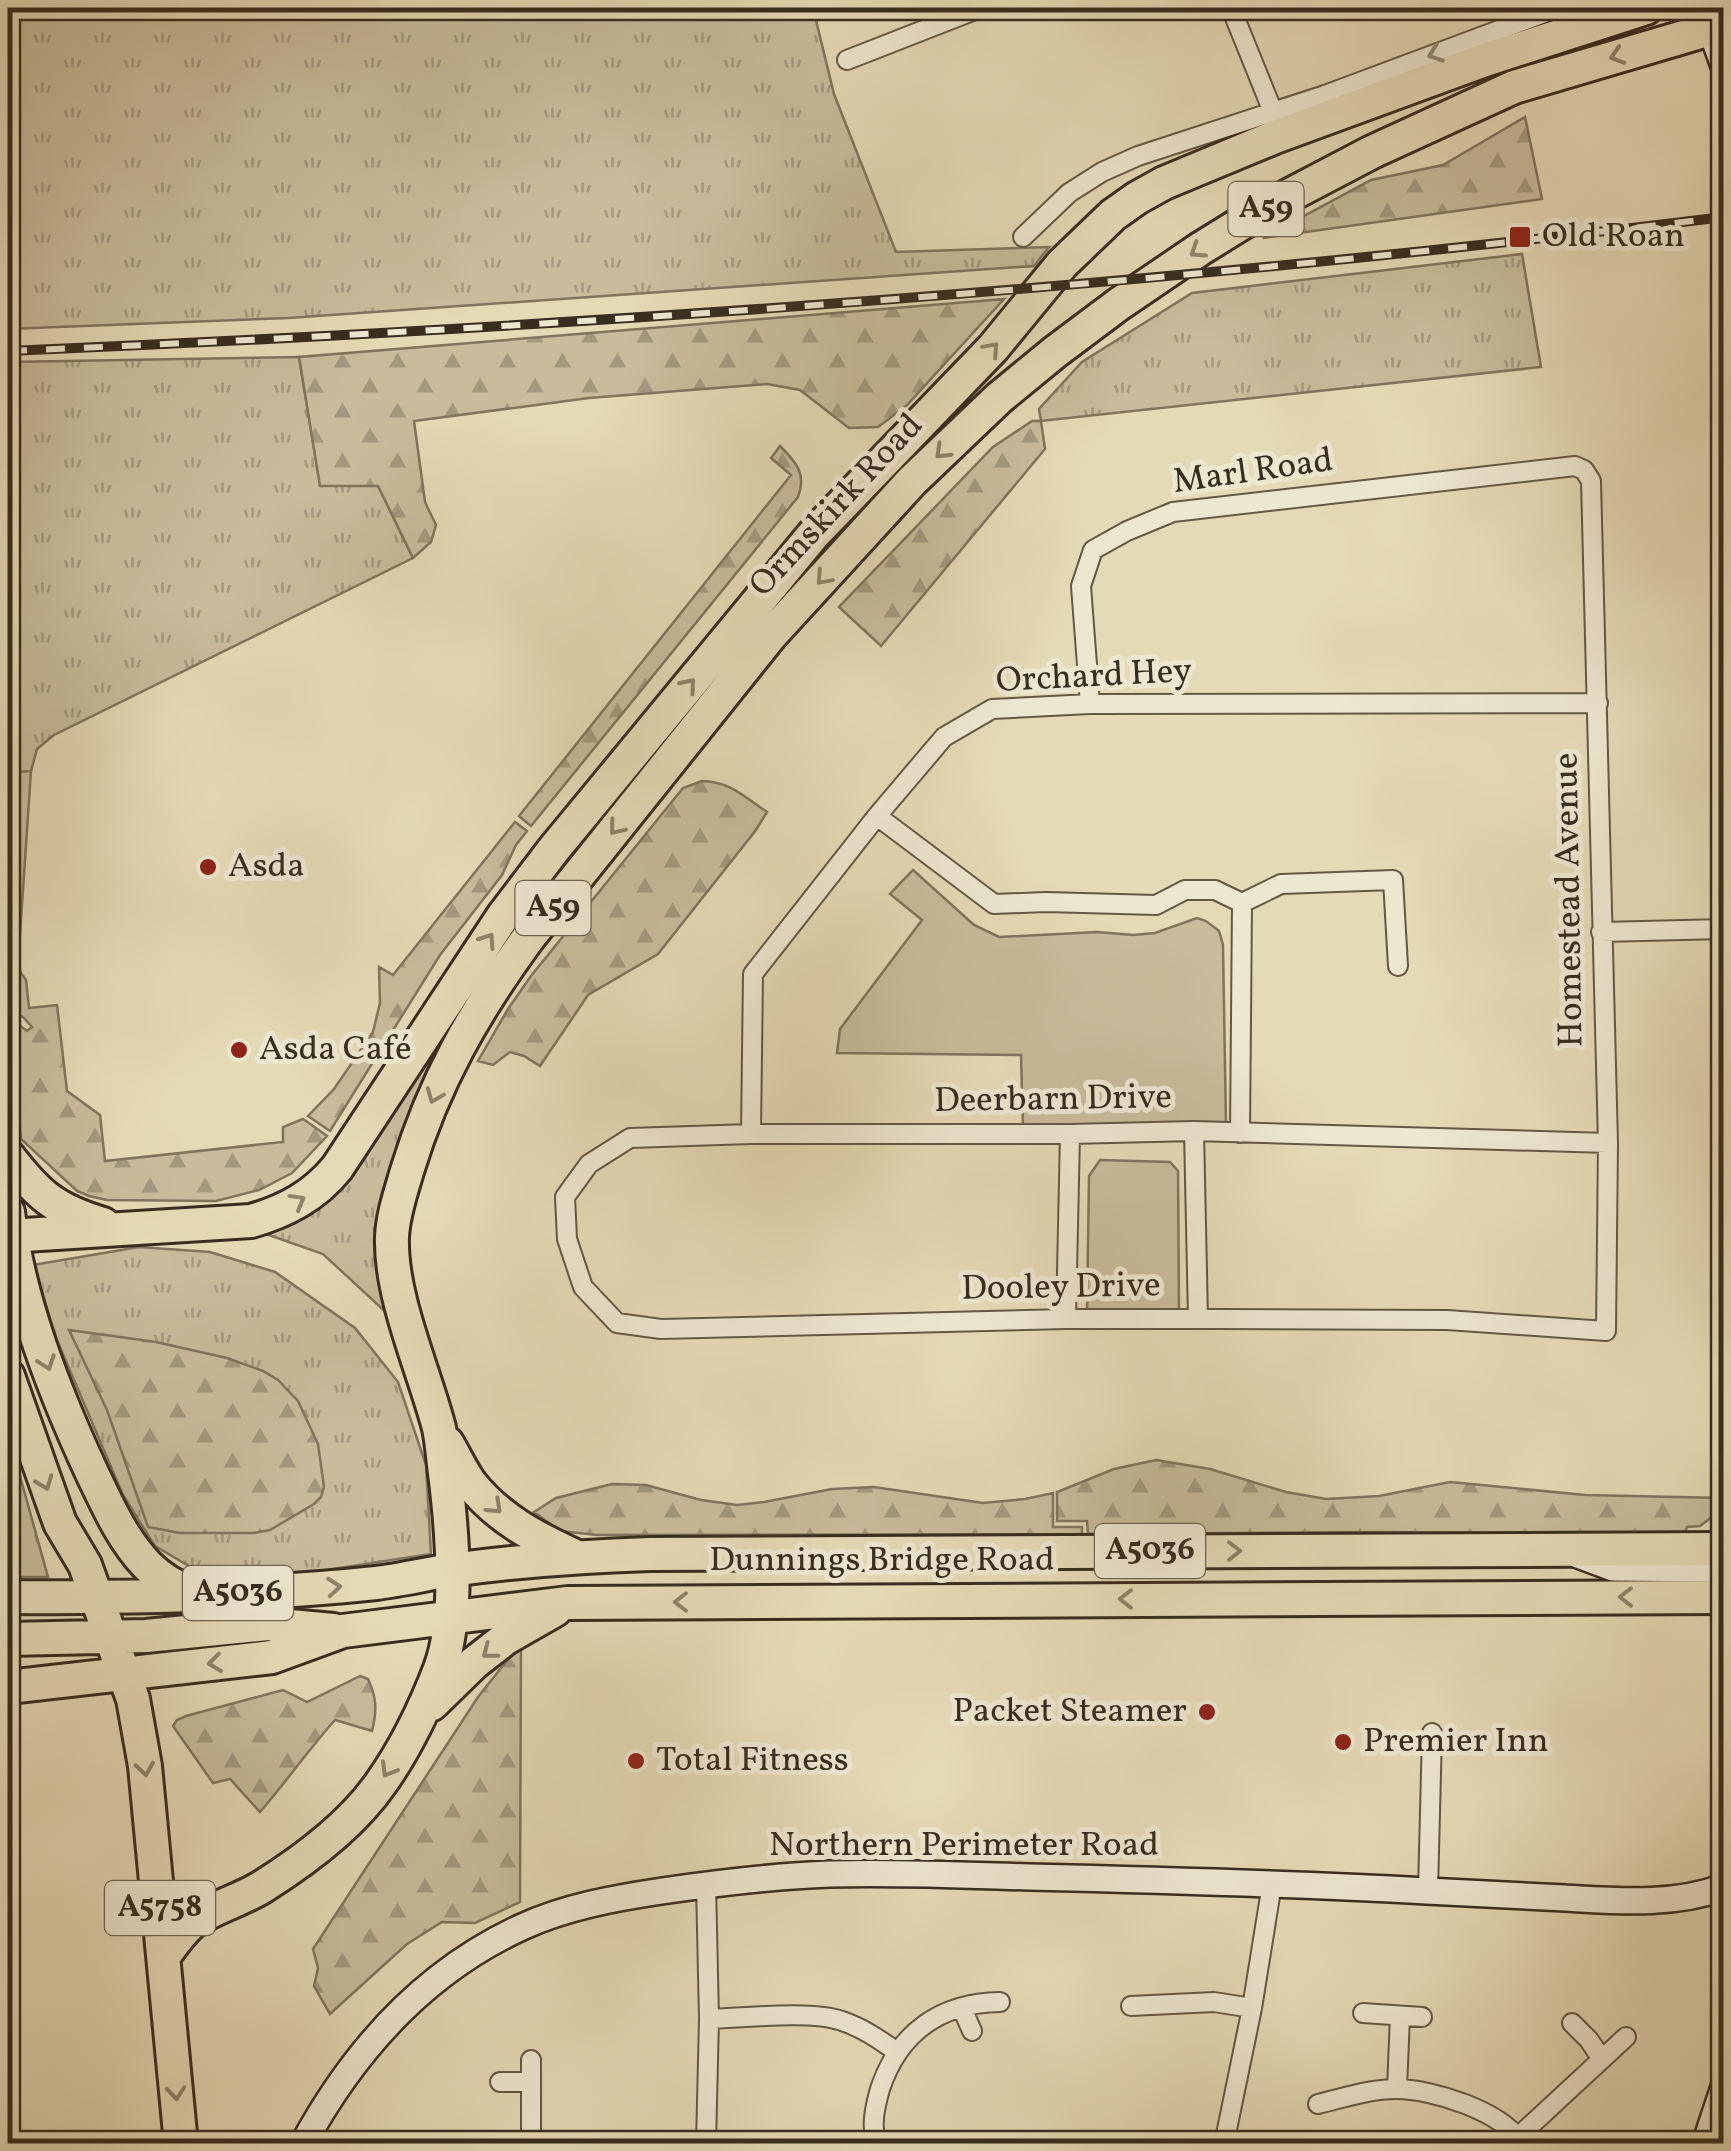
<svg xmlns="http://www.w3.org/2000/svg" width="1731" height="2151" font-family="Vollkorn,serif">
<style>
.grass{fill:url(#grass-tufts);stroke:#80745d;stroke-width:2.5}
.forest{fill:url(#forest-firs);stroke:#80745d;stroke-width:2.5}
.park{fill:#c8bc9c;stroke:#80745d;stroke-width:2.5}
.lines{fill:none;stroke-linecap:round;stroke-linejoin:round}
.street-casing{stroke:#635844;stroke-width:22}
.secondary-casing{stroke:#382c1e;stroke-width:30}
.highway-casing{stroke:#382c1e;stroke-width:38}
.street{stroke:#eee7d0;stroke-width:18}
.secondary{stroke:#eee7d0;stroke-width:25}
.highway{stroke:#e5dab6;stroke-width:32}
.rail-casing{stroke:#382c1e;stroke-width:10}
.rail{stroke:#eee7d0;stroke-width:6;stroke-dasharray:19;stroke-linecap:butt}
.oneway{stroke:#938a77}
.oneway2{stroke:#8e836a}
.poi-dot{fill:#8f2418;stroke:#eee7d0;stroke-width:4}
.labels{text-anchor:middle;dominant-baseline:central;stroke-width:10;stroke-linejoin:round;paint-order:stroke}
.shield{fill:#eee7d0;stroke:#6f6453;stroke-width:2.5}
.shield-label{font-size:32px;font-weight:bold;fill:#382c1e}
.poi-label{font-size:35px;fill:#382c1e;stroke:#eee7d0;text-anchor:start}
.street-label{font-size:35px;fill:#382c1e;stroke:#eee7d0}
</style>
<defs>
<pattern id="grass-tufts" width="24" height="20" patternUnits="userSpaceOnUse" patternTransform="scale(2.5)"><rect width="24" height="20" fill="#c8bc9c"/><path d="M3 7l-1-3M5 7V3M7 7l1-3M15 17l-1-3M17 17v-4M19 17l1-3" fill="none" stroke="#a3997f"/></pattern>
<pattern id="forest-firs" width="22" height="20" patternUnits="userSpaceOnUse" patternTransform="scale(2.5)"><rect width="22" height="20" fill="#c8bc9c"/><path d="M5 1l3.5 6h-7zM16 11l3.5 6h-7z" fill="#a3997f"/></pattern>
</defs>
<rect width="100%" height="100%" fill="#e5dab6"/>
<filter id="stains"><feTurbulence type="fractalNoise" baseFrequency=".002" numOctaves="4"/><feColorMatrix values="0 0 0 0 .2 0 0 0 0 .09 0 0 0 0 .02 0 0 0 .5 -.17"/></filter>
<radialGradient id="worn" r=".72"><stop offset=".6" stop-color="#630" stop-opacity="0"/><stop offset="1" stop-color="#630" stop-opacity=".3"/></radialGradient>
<path class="grass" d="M8 8H813L834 94 896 252 1049 247 1034 266 288 318 8 329Z
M1522 254 1541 367 1041 421 1039 409 1082 362 1192 293Z
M299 357 320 485H378L413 558 54 735 37 749 31 771 8 773V362Z
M423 1049 434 1054 393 1161 374 1230 391 1317 323 1254 266 1234 306 1211Z
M139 1247 210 1252 275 1272 355 1328 398 1382 426 1465 431 1554 287 1576H206L155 1546 123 1495 57 1340 33 1265Z
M8 1433 48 1577H8Z"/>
<path class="forest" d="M1525 117 1542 199 1263 238 1371 180 1443 165Z
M1004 299 907 405 878 427 849 428 800 390 767 384 589 398 414 421 425 502 436 525 431 542 413 558 378 486H320L299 357Z
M1032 421H1041L1045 449 881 646 839 607 993 447Z
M780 446C796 462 807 474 798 497L531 826 519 816 791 475 771 458Z
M31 771 18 964 21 973 26 980 29 1008 57 1005 67 1091 100 1115 105 1161 283 1142V1127L303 1119 327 1136 292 1173 259 1190 216 1201 107 1200 89 1196 77 1191 21 1139 11 1031 14 1030V1021L27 1031 32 1027 23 1017 14 1013V1001L11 1000 8 953V773Z
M702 781C731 782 743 796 767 812L756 830 658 954 588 995 540 1066 524 1056 510 1052 493 1065 478 1061 508 1009 531 976 683 788Z
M515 822 527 831 516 845 502 875 440 955 330 1131 308 1116 334 1089 373 1032 380 1003 379 967 393 975Z
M69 1330 156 1342 227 1358 263 1371 278 1380 298 1401 318 1444 324 1487 321 1497 314 1504 270 1530 254 1533H180L148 1527 107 1410Z
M1156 1460 1210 1469 1286 1492 1326 1499 1379 1496 1450 1482 1585 1495 1723 1498 1724 1508 1700 1526 1687 1527 1684 1535 1381 1532 1088 1534 1087 1521H1057V1492L1114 1469Z
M612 1484 646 1485 701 1500 737 1505 764 1502 832 1489 874 1487 983 1503 1025 1499 1053 1493V1527H1082V1534L597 1535 560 1531 534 1512 556 1498Z
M521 1643 520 1902 475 1923 442 1922 407 1944 330 2014 314 1986 318 1968 313 1949 478 1697Z
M360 1676 368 1679C377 1698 377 1711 372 1731L335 1720C309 1749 286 1782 260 1812L230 1779 213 1783 173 1726 177 1720 186 1716 283 1690 307 1702Z"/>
<path class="park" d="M913 870 974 925 999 937 1097 932 1133 935 1155 933 1197 918 1206 921 1219 931 1223 945 1226 1125 1023 1127 1021 1055 837 1053 840 1029 922 920 890 894Z
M1100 1160 1170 1162 1178 1171 1179 1311 1087 1312 1089 1176Z"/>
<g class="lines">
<g class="street-casing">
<path id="street" d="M1231 8 1273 112
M847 60 980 8
M1023 237 1069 193 1102 172 1138 156 1325 95 1558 8
M1090 704 1081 586 1093 550 1127 531 1173 512 1575 466 1584 470 1591 481 1608 1143 1606 1331 1447 1320 1221 1319H1066L661 1329 617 1323 583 1287 567 1239 565 1197 589 1164 630 1138 751 1134H1070L1194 1131 1608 1143
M877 816 994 904 1046 902 1156 905 1185 890H1215L1242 903 1240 1133
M1242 903 1281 884 1393 880 1398 966
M1601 932 1724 929
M1194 1131 1198 1319
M751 1134 753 974 877 816 944 737 992 709 1090 704 1598 703
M1066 1319 1070 1134
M706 1884 709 2019 706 2144
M1428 1891 1432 1733
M1131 2006 1214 2002 1252 2008
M962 2008 972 2031
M1363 2013 1422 2017
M709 2019C743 2018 812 2010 842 2021 863 2028 880 2040 897 2052
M1572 2023 1589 2040 1601 2058
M500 2082H530
M1397 2089 1400 2016
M1318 2104C1343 2098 1370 2089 1396 2089 1432 2089 1503 2111 1522 2144
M1518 2137 1626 2037
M528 2144 531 2136V2060
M876 2144C871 2124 875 2107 880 2089 899 2032 941 2003 1000 2002
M1224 2144 1252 2008 1272 1884"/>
</g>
<g class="secondary-casing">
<path id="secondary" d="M1703 8 1724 66
M1578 1555 1613 1568 1724 1569
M303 2144C354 2050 424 1972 522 1927 565 1907 615 1898 662 1891 717 1883 774 1876 830 1874 896 1872 963 1875 1029 1877 1162 1880 1294 1884 1427 1891 1473 1893 1519 1896 1565 1898 1618 1901 1673 1906 1724 1887
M1705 2144 1724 2087"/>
</g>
<g class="highway-casing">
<path id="highway" d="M8 1156C38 1195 55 1210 103 1224
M8 1212C19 1302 54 1391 92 1473 107 1504 122 1539 147 1565 160 1578 173 1587 191 1592
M8 1236 251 1221C286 1211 314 1196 337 1168L503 916 554 849 813 535 993 348 1062 264 1113 215 1137 198 1164 183 1275 137 1485 60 1646 8
M8 1376 60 1523 85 1565 133 1699 145 1766 181 2144
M447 1443C455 1456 462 1472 471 1484 499 1519 536 1538 575 1556
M8 1597C130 1598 254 1596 376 1583 401 1580 426 1574 451 1570 517 1561 584 1556 650 1554L1724 1549
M8 1639 146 1636 268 1624 333 1630
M8 1687 272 1657 343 1631 568 1603 1724 1597
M432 1704 474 1663 506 1638 555 1610
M164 1956C173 1944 182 1930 194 1921 214 1907 241 1900 262 1887 305 1860 352 1825 381 1783 405 1749 425 1708 440 1669 460 1615 452 1529 445 1473 443 1458 442 1442 439 1428 424 1370 390 1297 392 1237 393 1214 401 1192 407 1171 434 1082 474 1012 529 937L770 636 912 481 999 398 1055 352 1119 304 1200 249 1271 205 1372 152 1514 87 1724 25"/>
</g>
<use href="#street" class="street"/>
<use href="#secondary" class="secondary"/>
<use href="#highway" class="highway"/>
<g class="rail-casing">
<path id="rail" d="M8 351C581 327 1154 287 1724 217"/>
</g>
<use href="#rail" class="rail"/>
</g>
<defs><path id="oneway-chevron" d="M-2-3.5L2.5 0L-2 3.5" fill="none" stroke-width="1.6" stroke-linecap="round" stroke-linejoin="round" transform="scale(2.5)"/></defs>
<use class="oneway" href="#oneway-chevron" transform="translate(1435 54) rotate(160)"/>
<g class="oneway2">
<use href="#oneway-chevron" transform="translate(1617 56) rotate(163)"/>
<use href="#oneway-chevron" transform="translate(1197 251) rotate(147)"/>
<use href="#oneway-chevron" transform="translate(992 349) rotate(-48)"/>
<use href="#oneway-chevron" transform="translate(942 452) rotate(136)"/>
<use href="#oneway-chevron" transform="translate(823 578) rotate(132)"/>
<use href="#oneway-chevron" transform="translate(689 685) rotate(-50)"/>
<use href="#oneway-chevron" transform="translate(616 828) rotate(129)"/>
<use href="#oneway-chevron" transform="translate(488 940) rotate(-56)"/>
<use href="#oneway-chevron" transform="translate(434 1096) rotate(112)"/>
<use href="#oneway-chevron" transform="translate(298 1201) rotate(-30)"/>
<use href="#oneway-chevron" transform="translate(47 1363) rotate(71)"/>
<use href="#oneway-chevron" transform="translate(45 1483) rotate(69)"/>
<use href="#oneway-chevron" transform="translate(495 1507) rotate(43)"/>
<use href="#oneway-chevron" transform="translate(1234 1551)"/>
<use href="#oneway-chevron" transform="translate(334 1587) rotate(-5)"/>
<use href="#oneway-chevron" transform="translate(1626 1597) rotate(180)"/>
<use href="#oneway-chevron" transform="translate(1126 1599) rotate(180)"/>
<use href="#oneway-chevron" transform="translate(681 1602) rotate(180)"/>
<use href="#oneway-chevron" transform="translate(489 1652) rotate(142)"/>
<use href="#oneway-chevron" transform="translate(215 1663) rotate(173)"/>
<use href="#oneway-chevron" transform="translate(145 1769) rotate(82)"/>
<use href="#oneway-chevron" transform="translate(388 1770) rotate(120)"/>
<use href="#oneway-chevron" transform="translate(176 2093) rotate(85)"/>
</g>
<g class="poi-dot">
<rect x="1508" y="225" width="24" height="24" rx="5"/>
<circle cx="208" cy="867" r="10"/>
<circle cx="239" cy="1050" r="10"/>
<circle cx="1207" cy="1712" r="10"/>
<circle cx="1343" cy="1742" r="10"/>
<circle cx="636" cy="1761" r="10"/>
</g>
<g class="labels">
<g class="shield">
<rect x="1228.5" y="182" width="75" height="54" rx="8"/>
<rect x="515.5" y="881" width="75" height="54" rx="8"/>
<rect x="1095" y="1524" width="110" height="54" rx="8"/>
<rect x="183" y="1566" width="110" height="54" rx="8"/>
<rect x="105" y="1881" width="110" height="54" rx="8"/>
</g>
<g class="shield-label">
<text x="1266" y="209">A59</text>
<text x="553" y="908">A59</text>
<text x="1150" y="1551">A5036</text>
<text x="238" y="1593">A5036</text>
<text x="160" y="1908">A5758</text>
</g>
<g class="poi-label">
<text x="1542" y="237">Old Roan</text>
<text x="228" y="867">Asda</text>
<text x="259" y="1050">Asda Café</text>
<text x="1187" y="1712" text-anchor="end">Packet Steamer</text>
<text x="1363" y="1742">Premier Inn</text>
<text x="656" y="1761">Total Fitness</text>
</g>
<g class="street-label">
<text transform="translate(1253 472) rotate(-8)">Marl Road</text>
<text transform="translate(837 506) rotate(-47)">Ormskirk Road</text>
<text transform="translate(1094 677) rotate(-3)">Orchard Hey</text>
<text transform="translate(1570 900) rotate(-91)">Homestead Avenue</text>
<text transform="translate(1053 1100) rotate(-1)">Deerbarn Drive</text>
<text transform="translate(1061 1288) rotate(-1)">Dooley Drive</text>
<text x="882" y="1561">Dunnings Bridge Road</text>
<text x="964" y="1846">Northern Perimeter Road</text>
</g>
</g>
<rect width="1731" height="2151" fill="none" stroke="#e5dab6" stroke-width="40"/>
<rect x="10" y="10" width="1711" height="2131" fill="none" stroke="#382c1e" stroke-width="5"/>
<rect x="20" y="20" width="1691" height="2111" fill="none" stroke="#382c1e" stroke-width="2.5"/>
<rect width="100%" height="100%" filter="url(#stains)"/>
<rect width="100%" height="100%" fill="url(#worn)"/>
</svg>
